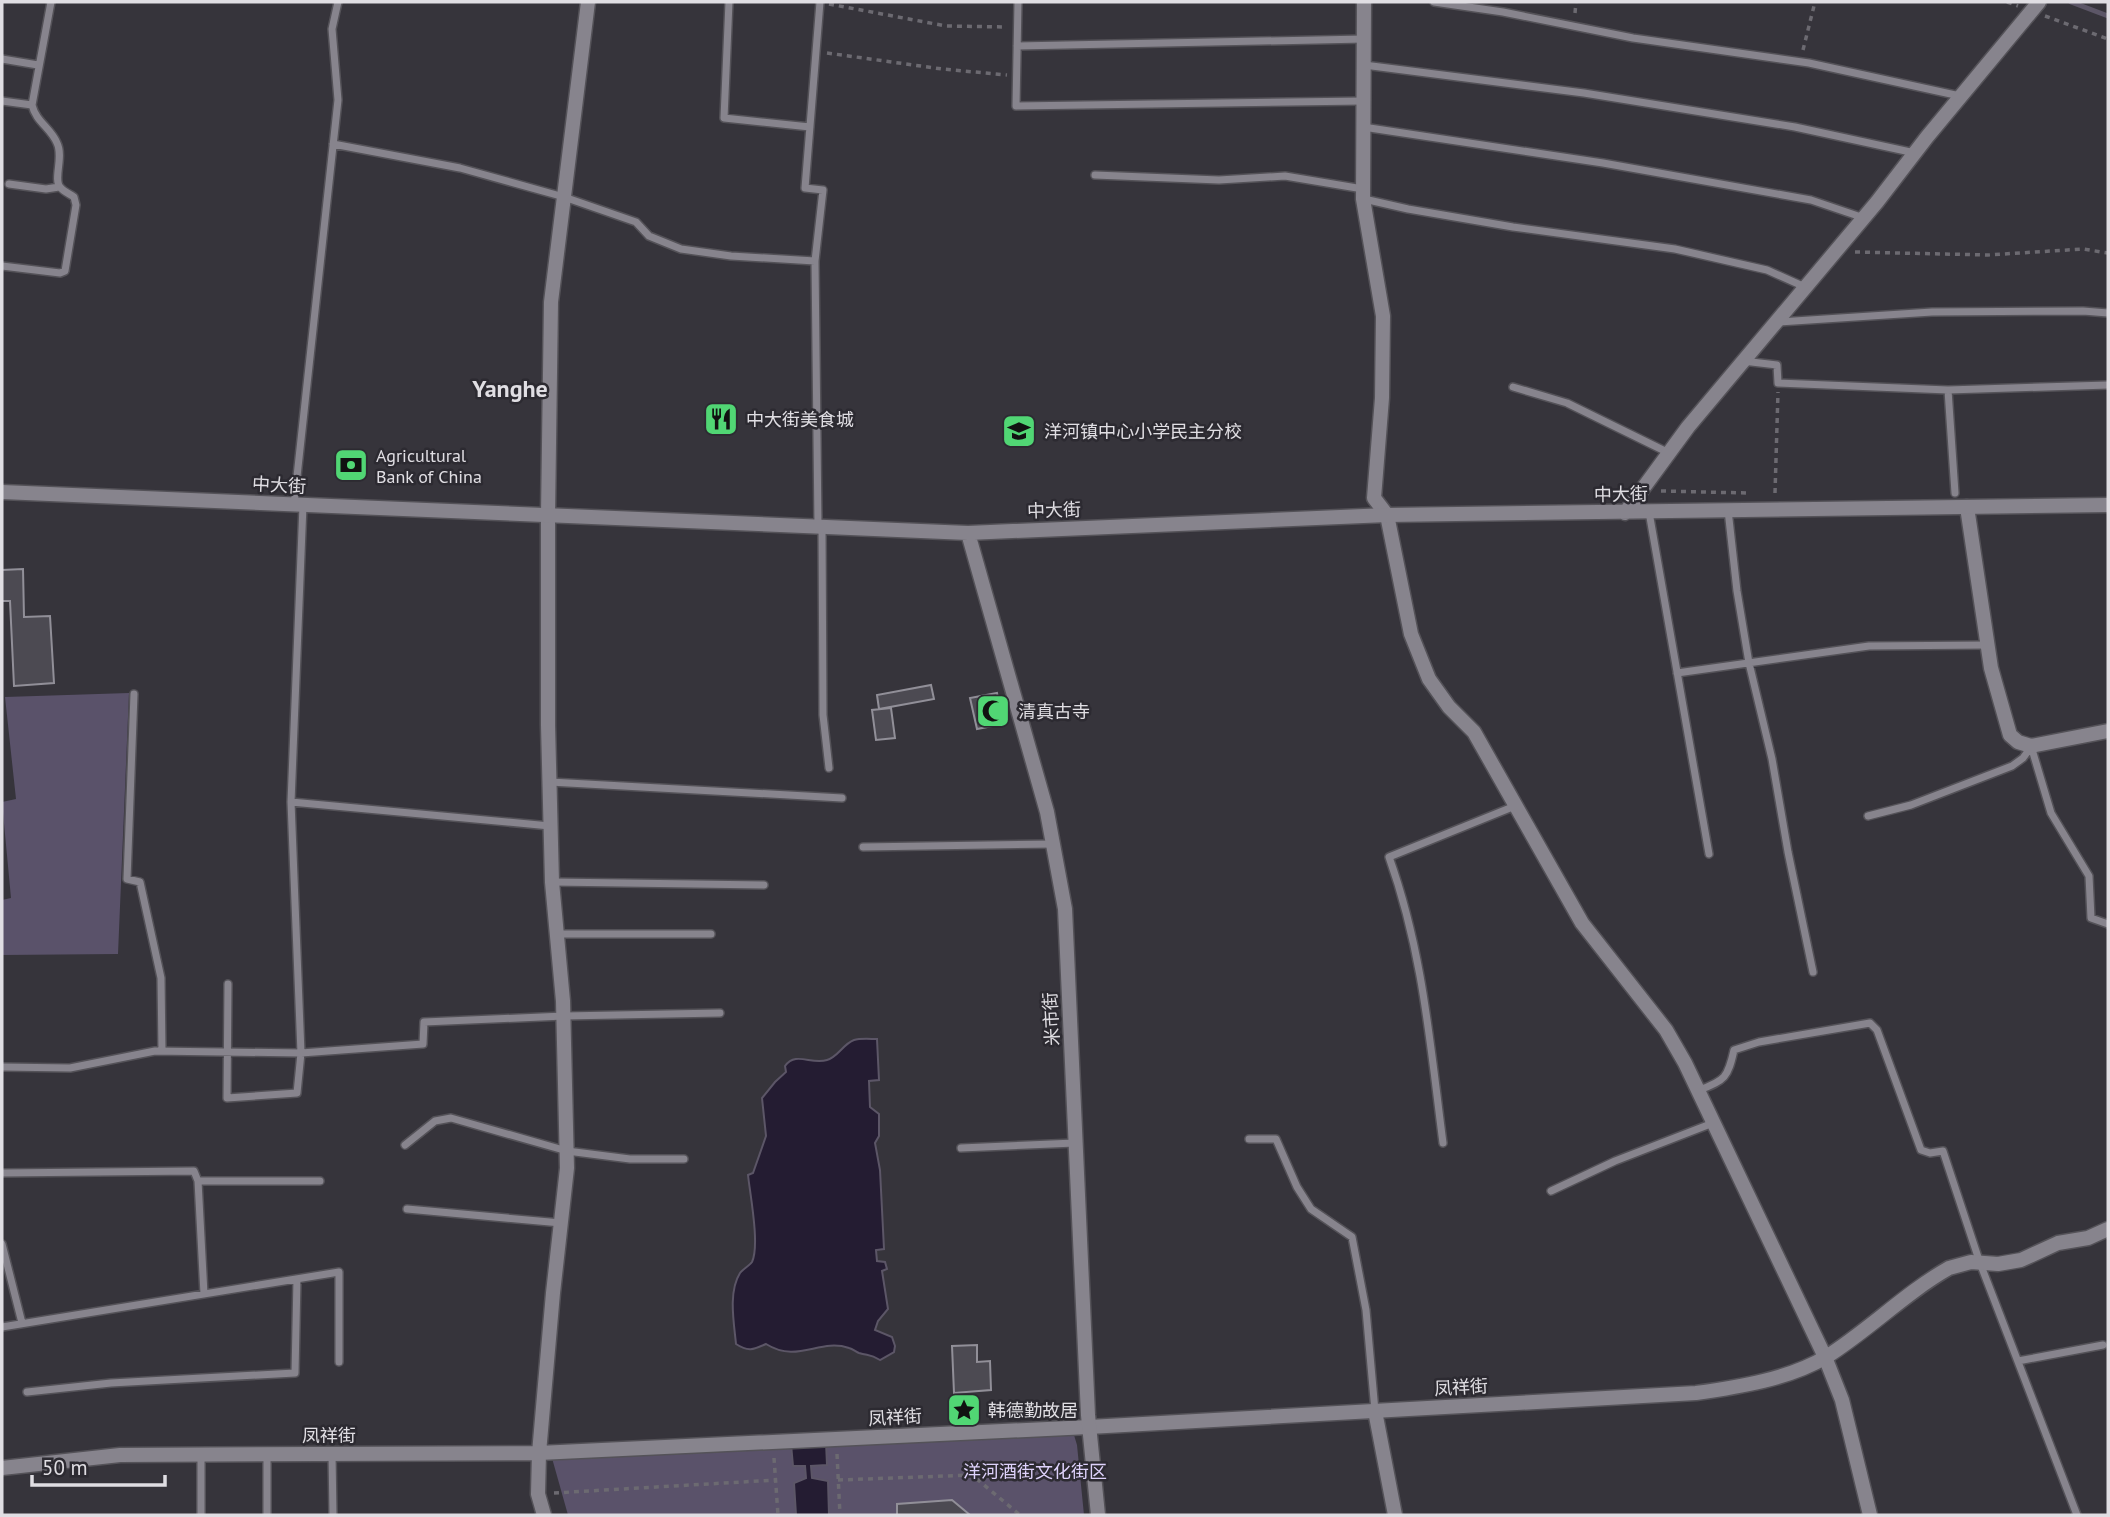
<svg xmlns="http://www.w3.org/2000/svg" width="2110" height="1517" font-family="'PT Sans','Noto Sans SC',sans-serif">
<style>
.green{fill:#5a526a}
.water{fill:#241c32;stroke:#5c5667;stroke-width:2}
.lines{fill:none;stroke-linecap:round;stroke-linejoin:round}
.stream{stroke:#5c5667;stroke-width:5}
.building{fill:#4c4a52;stroke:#918f98;stroke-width:2}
.service-casing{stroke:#545258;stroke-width:10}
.minor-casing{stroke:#545258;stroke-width:17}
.tertiary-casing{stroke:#545258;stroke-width:17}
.path{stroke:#6c6a71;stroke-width:3.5;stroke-dasharray:5 5;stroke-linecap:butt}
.service{stroke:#87848d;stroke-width:7}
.minor{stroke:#87848d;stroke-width:14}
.tertiary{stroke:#87848d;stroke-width:14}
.labels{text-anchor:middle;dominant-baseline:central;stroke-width:5;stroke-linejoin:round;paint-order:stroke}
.poi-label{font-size:18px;fill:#e0dee3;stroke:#2c2a31;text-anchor:start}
.street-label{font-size:18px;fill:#e0dee3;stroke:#2c2a31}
.park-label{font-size:18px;fill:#ded2fb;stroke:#2c2a31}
.district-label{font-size:24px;font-weight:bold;fill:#e0dee3;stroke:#2c2a31}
</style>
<rect width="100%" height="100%" fill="#36343b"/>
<path class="green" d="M129 693 118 954 2 955V900L11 898 2 802 16 799 5 697Z
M1071 1425 1077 1445 1084 1515H568L550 1451Z"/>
<path class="water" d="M877 1039 879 1080 869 1081 870 1107 879 1114V1136L875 1143 880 1170 884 1249 876 1250 877 1261 885 1262 887 1269 882 1271 888 1309 878 1321 875 1330 892 1337 895 1346 894 1352 880 1360C870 1354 869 1356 859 1353 856 1352 853 1349 849 1348 819 1338 798 1364 766 1344 753 1350 748 1352 736 1344 734 1323 728 1292 740 1273 743 1269 749 1266 752 1262 760 1245 750 1194 748 1175L753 1173 766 1136 762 1098 775 1082 786 1072 785 1066C796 1051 811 1065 827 1060 838 1057 843 1044 854 1040 860 1038 870 1039 877 1039Z
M826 1442 827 1465 811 1466 812 1478 828 1481 829 1515H796L794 1483 806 1478 805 1466H793L791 1444Z"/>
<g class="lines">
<path class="stream" d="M2071 2 2108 16"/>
</g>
<path class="building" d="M23 569 24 617 50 616 54 683 14 686 10 601H2V570Z
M931 685 934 699 879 709 877 695Z
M997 693 1003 724 977 729 970 698Z
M891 708 895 738 876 740 872 710Z
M977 1345V1362L990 1361 991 1390 954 1393 952 1346Z
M952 1500 970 1515H897V1504Z"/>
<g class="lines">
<g class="service-casing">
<path id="service" d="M729 2 724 118 810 127
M1018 2 1016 106 1363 101
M1434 2 1503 12 1633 38 1809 63 1960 96
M1017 46 1364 39
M2 59 38 65
M1364 65 1584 93 1795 127 1915 153
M2 101 32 105
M1363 127 1603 163 1811 200 1864 218
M333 144 460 168 564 197 636 222 649 236 681 249 731 256 815 261
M1095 175 1219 180 1285 176 1363 189
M9 184 46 189 59 187
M1364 199 1408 209 1513 227 1675 249 1767 270 1805 287
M2 266 60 273 65 271 76 205 74 197C70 194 64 192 60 187 53 179 64 157 57 143 51 128 36 122 32 105L51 2
M1779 322 1932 312 2083 311 2108 313
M1743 361 1777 365 1778 383 1948 390 2108 385
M1513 387 1567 403 1669 453
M1948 390 1955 493
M294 504 338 100 332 29 338 2
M1728 510 1737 591 1749 663 1772 759 1788 852 1813 972
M1649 512 1709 854
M818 526 815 261 823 190 805 188 820 2
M822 527 823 715 829 768
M1677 673 1869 646 1987 645
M134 694 127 879 140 882 161 978 162 1051
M2031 746 2051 813 2089 876 2091 918 2108 924
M550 782 842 798
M291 802 550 826
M1868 816 1911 805 2012 766 2023 758 2031 747
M863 847 1054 844
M553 882 764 885
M557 934H711
M228 984 227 1098 297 1093 301 1053 291 802 303 505
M2 1067 70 1068 155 1051 301 1053 423 1044 424 1022 564 1016 720 1013
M1699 1090C1725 1081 1728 1077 1734 1050L1759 1042 1870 1023 1877 1030 1921 1150 1930 1153 1943 1151 1980 1263 2077 1515
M1249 1139H1276L1297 1187 1311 1209 1352 1237 1366 1310 1375 1411
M1443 1143C1430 1044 1423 952 1389 857L1515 806
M405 1145 435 1121 451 1118 567 1151 630 1159H684
M961 1148 1075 1143
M2 1173 194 1171 198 1181 204 1294
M198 1181H320
M1551 1191 1615 1161 1713 1123
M407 1209 561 1223
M2 1244 22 1323
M2 1327 339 1272V1362
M2018 1361 2103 1345
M27 1392 111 1383 295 1373 297 1279
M332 1454 333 1515
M201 1455V1515
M267 1455V1515"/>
</g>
<g class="minor-casing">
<path id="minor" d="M1364 2 1363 199 1383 316 1382 398 1374 498 1387 515 1411 634 1429 679 1449 707 1474 732 1582 923 1666 1030 1685 1063 1825 1357 1842 1400 1870 1515
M1967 507 1991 668 2010 735 2018 742 2031 746 2108 731
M1375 1411 1395 1515
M2 1468 120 1455 539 1453 1089 1427 1696 1393C1739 1387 1789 1379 1826 1357 1869 1330 1905 1293 1949 1268L1971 1262 1998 1264 2021 1260 2058 1243 2088 1238 2108 1229
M544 1515 538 1494 539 1453 553 1293 567 1168 563 1001 552 882 548 725V515L551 302 588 2"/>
</g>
<g class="tertiary-casing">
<path id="tertiary" d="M2 492 968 533 1387 515 2108 505
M1625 513 1688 427 1877 202 1927 137 2039 2
M968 533 1047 812 1065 909 1088 1415 1098 1515"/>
</g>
<path class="path" d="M2007 2 2018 6
M829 4 946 26 1005 27
M1575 13 1576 2
M2045 16 2108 39
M1803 50 1815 2
M827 53 942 69 1007 75
M1855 252 1988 255 2083 249 2108 253
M1661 491 1748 493
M1775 493 1778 392
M837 1454 840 1515
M774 1458 778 1515
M838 1480 972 1475 1020 1515
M554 1493 776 1480"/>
<use href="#service" class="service"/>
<use href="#minor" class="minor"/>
<use href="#tertiary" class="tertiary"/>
</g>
<defs>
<g id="restaurant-square" transform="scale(1.75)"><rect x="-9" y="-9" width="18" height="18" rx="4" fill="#51d674" stroke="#2c2a31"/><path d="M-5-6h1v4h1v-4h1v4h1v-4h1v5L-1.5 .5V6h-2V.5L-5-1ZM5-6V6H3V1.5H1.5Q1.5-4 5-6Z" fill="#111"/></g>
<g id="school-square" transform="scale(1.75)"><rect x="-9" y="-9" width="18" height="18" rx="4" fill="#51d674" stroke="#2c2a31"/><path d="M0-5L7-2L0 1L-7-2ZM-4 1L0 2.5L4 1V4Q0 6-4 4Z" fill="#111"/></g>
<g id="bank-square" transform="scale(1.75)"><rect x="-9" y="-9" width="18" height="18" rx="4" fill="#51d674" stroke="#2c2a31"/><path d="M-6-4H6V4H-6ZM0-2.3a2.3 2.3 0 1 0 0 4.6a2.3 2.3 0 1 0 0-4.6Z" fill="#111"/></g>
<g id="mosque-square" transform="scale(1.75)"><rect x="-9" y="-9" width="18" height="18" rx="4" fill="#51d674" stroke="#2c2a31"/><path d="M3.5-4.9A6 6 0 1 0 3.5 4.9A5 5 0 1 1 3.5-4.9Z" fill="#111"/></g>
<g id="sight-square" transform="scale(1.75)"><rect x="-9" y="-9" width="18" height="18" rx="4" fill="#51d674" stroke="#2c2a31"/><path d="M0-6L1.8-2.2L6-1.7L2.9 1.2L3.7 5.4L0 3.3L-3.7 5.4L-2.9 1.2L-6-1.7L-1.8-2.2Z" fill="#111"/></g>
</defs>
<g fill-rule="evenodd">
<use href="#restaurant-square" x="721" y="419"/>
<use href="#school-square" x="1019" y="431"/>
<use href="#bank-square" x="351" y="465"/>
<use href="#mosque-square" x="993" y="711"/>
<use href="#sight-square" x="964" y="1410"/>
</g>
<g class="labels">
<g class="poi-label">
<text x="746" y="419">中大街美食城</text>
<text x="1044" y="431">洋河镇中心小学民主分校</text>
<text x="376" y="455">Agricultural<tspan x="376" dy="21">Bank of China</tspan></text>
<text x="1018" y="711">清真古寺</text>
<text x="988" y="1410">韩德勤故居</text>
</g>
<g class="street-label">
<text transform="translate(279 485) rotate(3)">中大街</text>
<text transform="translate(1621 494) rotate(-1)">中大街</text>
<text transform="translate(1054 510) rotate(-2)">中大街</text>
<text transform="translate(1051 1019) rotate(-93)">米市街</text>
<text transform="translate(1461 1387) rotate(-3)">凤祥街</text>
<text transform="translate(895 1417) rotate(-3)">凤祥街</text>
<text x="329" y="1435">凤祥街</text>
</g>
<g class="park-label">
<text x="1035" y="1471">洋河酒街文化街区</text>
</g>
<g class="district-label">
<text x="510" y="388">Yanghe</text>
</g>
</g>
<rect width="2110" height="1517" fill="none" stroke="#e0dee3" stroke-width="7"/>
<path d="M32 1475v10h133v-10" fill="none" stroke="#e0dee3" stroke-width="3.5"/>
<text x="42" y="1475" font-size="21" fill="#e0dee3" stroke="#2c2a31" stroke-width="5" paint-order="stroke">50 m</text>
</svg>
